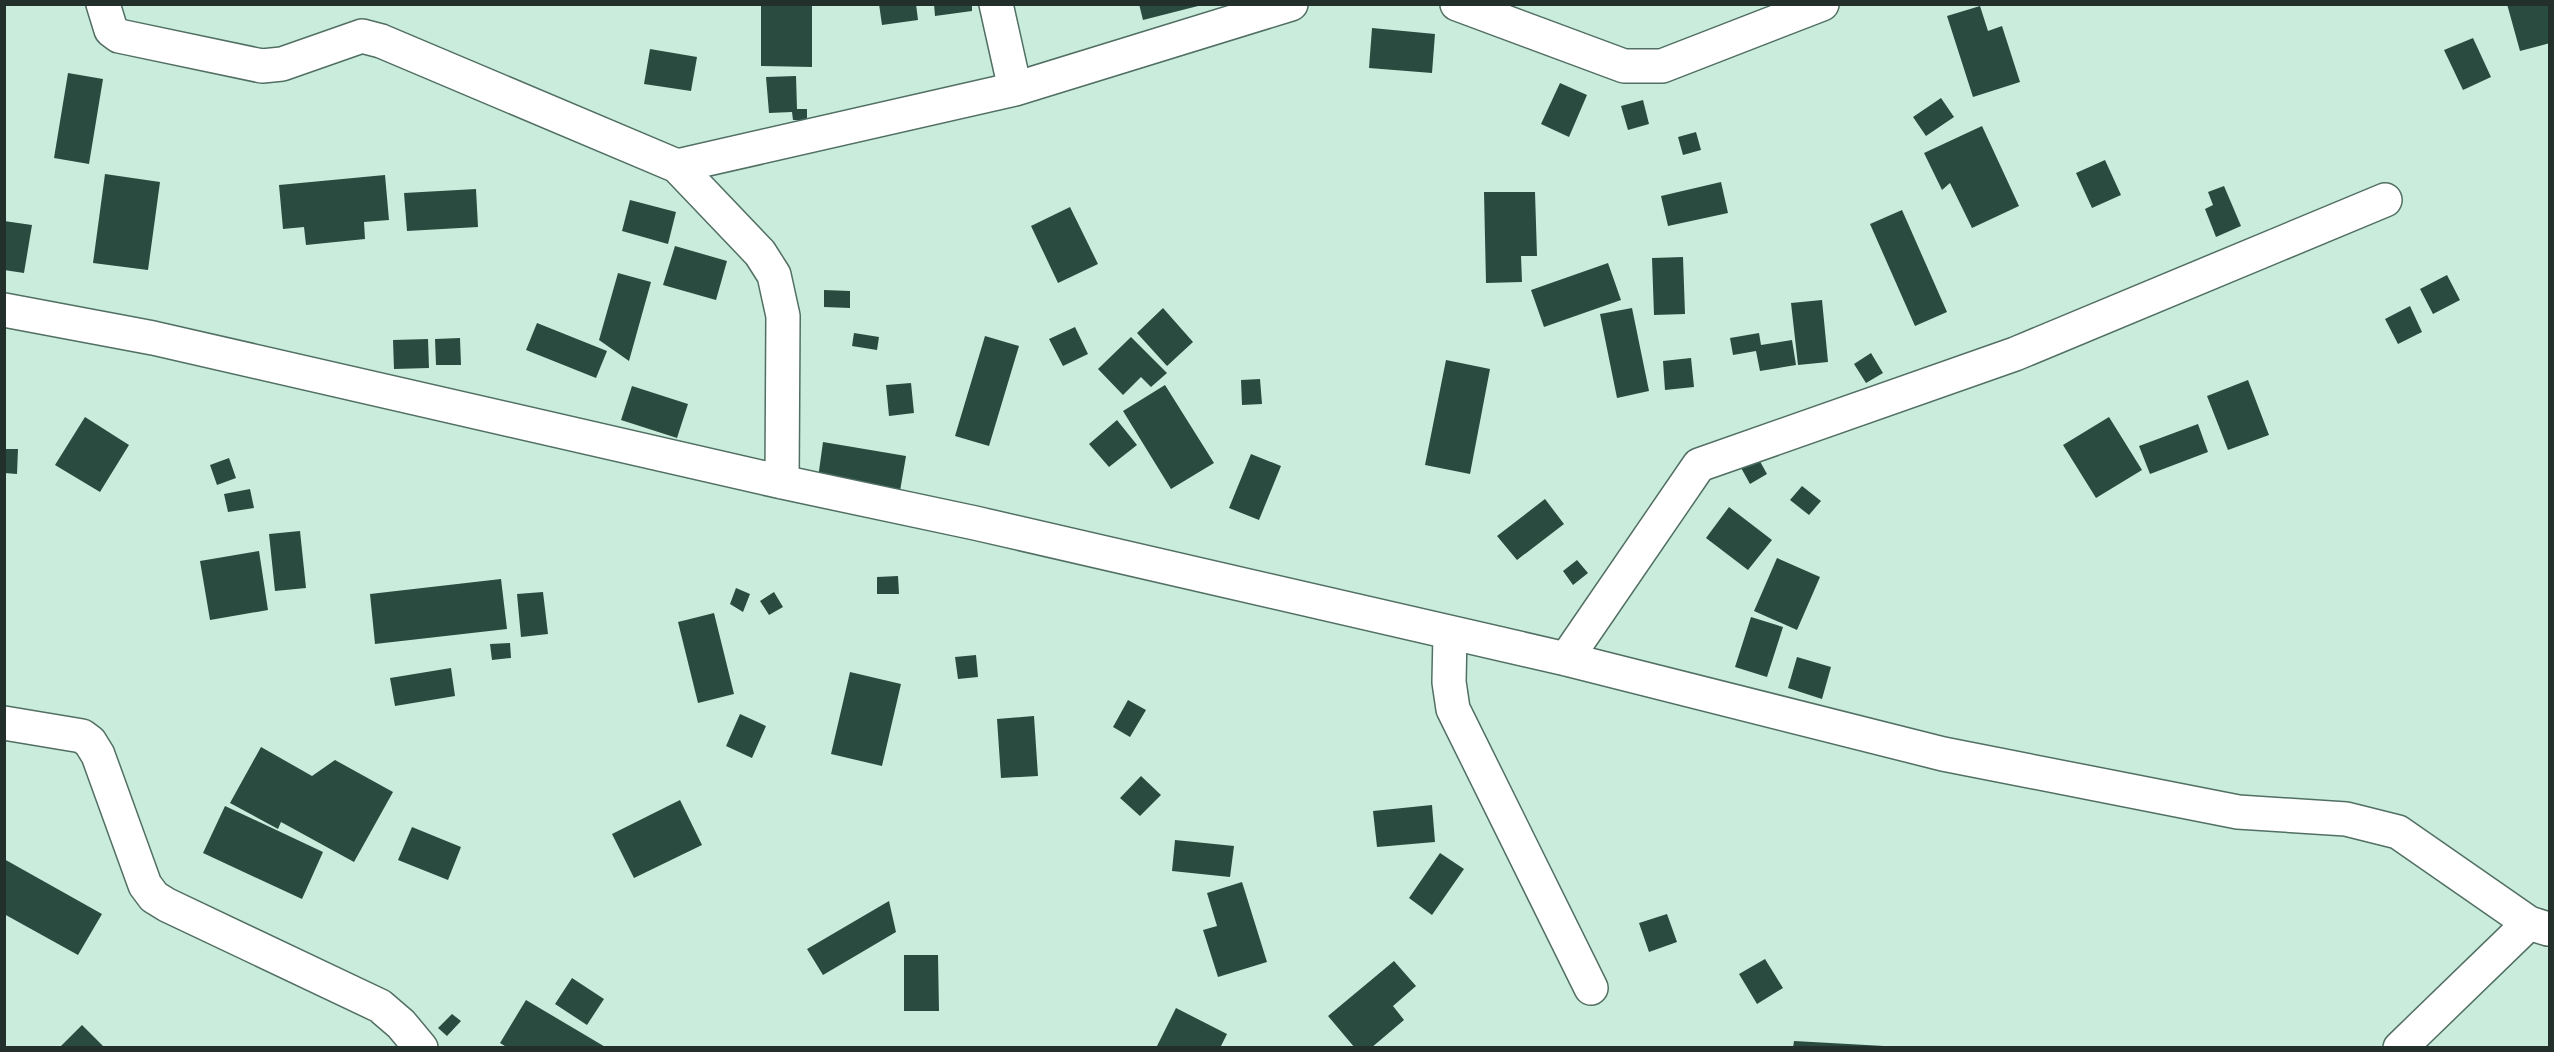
<svg xmlns="http://www.w3.org/2000/svg" width="2554" height="1052" font-family="Mulish,sans-serif">
<style>
.building{fill:#2a4c40}
.lines{fill:none;stroke-linecap:round;stroke-linejoin:round}
.minor-casing{stroke:#516f63;stroke-width:36}
.minor{stroke:#fff;stroke-width:33}
</style>
<rect width="100%" height="100%" fill="#caecdd"/>
<path class="building" d="M761 4H812V67L761 66Z
M879 4H916L918 20 882 25Z
M934 4H972V11L935 16Z
M1139 4H1202V5L1143 20Z
M2507 4H2550V43L2520 51Z
M1980 6 1988 31 2002 26 2020 82 1973 97 1947 16Z
M1372 28 1435 34 1432 73 1369 68Z
M2473 38 2491 77 2463 90 2444 50Z
M650 49 697 57 691 91 644 84Z
M68 73 103 79 89 164 54 158Z
M796 76 797 109H807V120H793L792 112 769 113 766 77Z
M1560 83 1587 95 1569 137 1541 124Z
M1941 98 1954 117 1926 136 1913 117Z
M1643 100 1649 124 1628 130 1621 106Z
M1982 126 2019 206 1972 228 1950 183 1942 190 1924 153Z
M1696 132 1701 150 1683 155 1678 137Z
M2105 160 2121 195 2092 208 2076 173Z
M105 174 160 182 148 270 93 263Z
M385 175 389 220 364 222 365 239 306 245 304 227 283 229 279 185Z
M1721 182 1728 213 1668 226 1661 196Z
M2224 186 2241 226 2216 237 2205 209 2213 205 2208 192Z
M476 189 478 227 407 231 404 193Z
M1484 192H1535L1537 256H1521L1522 282 1486 283Z
M630 200 676 212 668 244 622 231Z
M1070 207 1098 264 1058 283 1031 226Z
M1902 210 1947 312 1915 326 1870 224Z
M4 221 32 225 24 273 4 270Z
M675 246 727 261 716 300 663 285Z
M1683 257 1685 314 1654 315 1652 258Z
M1608 263 1621 300 1544 327 1531 290Z
M618 273 651 282 629 361 599 340Z
M2447 275 2460 300 2433 314 2420 289Z
M824 290 850 291V308L824 307Z
M1822 300 1828 362 1798 365 1791 303Z
M2410 306 2422 332 2398 344 2385 319Z
M1163 308 1193 342 1167 366 1137 333Z
M1632 308 1649 391 1617 398 1600 314Z
M537 323 607 351 596 378 526 350Z
M1075 327 1088 354 1063 366 1049 339Z
M854 333 879 337 877 350 852 346Z
M1759 333 1761 345 1792 340 1796 365 1760 371 1756 351 1733 355 1730 338Z
M985 336 1019 346 989 446 955 436Z
M1131 337 1167 373 1151 387 1141 377 1123 395 1098 369Z
M460 338 461 365H436L435 339Z
M428 339 429 368 394 369 393 340Z
M1871 353 1883 373 1866 383 1854 364Z
M1691 358 1694 387 1665 390 1663 361Z
M1446 360 1490 369 1470 474 1425 465Z
M1260 379 1262 404 1242 405 1241 380Z
M2248 380 2269 435 2228 450 2207 396Z
M911 383 914 413 889 416 886 385Z
M1165 385 1214 463 1171 489 1123 411Z
M632 386 688 404 677 438 621 420Z
M85 417 129 445 100 492 55 465Z
M2109 417 2142 470 2096 498 2063 445Z
M1117 420 1137 445 1109 467 1089 444Z
M2198 424 2208 452 2150 474 2139 446Z
M823 442 906 456 900 491 818 478Z
M4 449H18L17 474 4 473Z
M1251 454 1281 466 1259 520 1229 508Z
M1757 456 1767 474 1750 484 1740 466Z
M229 458 236 478 217 485 210 465Z
M1802 486 1821 501 1809 515 1790 500Z
M250 489 254 508 228 512 224 494Z
M1545 499 1564 524 1517 560 1497 536Z
M1729 507 1772 540 1748 570 1706 538Z
M300 531 306 588 275 591 269 534Z
M259 551 268 610 210 620 200 561Z
M1777 558 1820 577 1797 630 1754 611Z
M1577 560 1588 573 1573 585 1563 571Z
M898 576 899 594H877V577Z
M501 579 507 629 375 644 370 594Z
M736 588 750 594 743 612 730 604Z
M543 592 548 634 521 637 517 594Z
M774 592 783 607 769 615 760 601Z
M714 613 734 694 698 703 678 622Z
M1751 617 1783 627 1767 677 1735 667Z
M510 643 511 658 492 660 490 644Z
M976 655 978 677 958 679 955 657Z
M1797 657 1831 667 1822 699 1788 688Z
M451 668 455 696 395 706 390 678Z
M850 672 901 684 882 766 831 754Z
M1128 700 1146 710 1130 737 1113 727Z
M740 714 766 726 752 758 726 746Z
M1034 716 1038 776 1001 778 997 719Z
M261 747 312 776 335 760 393 792 354 862 281 822 278 829 230 803Z
M1141 776 1161 795 1140 816 1120 798Z
M680 800 702 845 634 878 612 834Z
M1432 805 1435 842 1377 847 1373 811Z
M225 806 323 852 302 899 203 853Z
M412 827 461 847 448 880 398 860Z
M1175 840 1234 846 1230 877 1172 871Z
M1440 853 1464 869 1432 915 1409 898Z
M4 859 102 914 78 955 4 914Z
M1242 882 1267 962 1218 977 1203 930 1217 926 1207 893Z
M889 901 896 932 823 975 807 949Z
M1667 914 1677 942 1649 952 1639 923Z
M904 955H938L939 1011H904Z
M1765 959 1783 988 1757 1004 1739 974Z
M1394 961 1416 986 1393 1006 1404 1020 1371 1048H1355L1328 1016Z
M572 978 604 999 587 1025 555 1004Z
M526 1000 607 1048H508L500 1043Z
M1176 1008 1227 1034 1220 1048H1156Z
M452 1014 461 1021 447 1036 438 1028Z
M82 1025 105 1048H59Z
M1794 1041 1884 1046V1048H1793Z"/>
<g class="lines">
<g class="minor-casing">
<path id="minor" d="M103 4 111 30 119 36 262 66 282 64 362 36 381 41 677 166 1015 89 1291 4
M996 4 1015 89
M1457 4 1624 66H1662L1822 4
M677 166 760 253 774 275 783 316 782 482
M4 310 153 338 782 482 975 523 1566 659 1943 754 2238 812 2346 819 2398 832 2529 923
M1450 634 1449 682 1453 709 1591 988
M1566 659 1699 465 2015 354 2385 200
M4 723 82 736 90 742 98 755 145 885 154 897 167 905 380 1006 401 1024 421 1048
M2400 1048 2529 923 2548 929"/>
</g>
<use href="#minor" class="minor"/>
</g>
<rect width="2554" height="1052" fill="none" stroke="#222f2a" stroke-width="12"/>
</svg>
